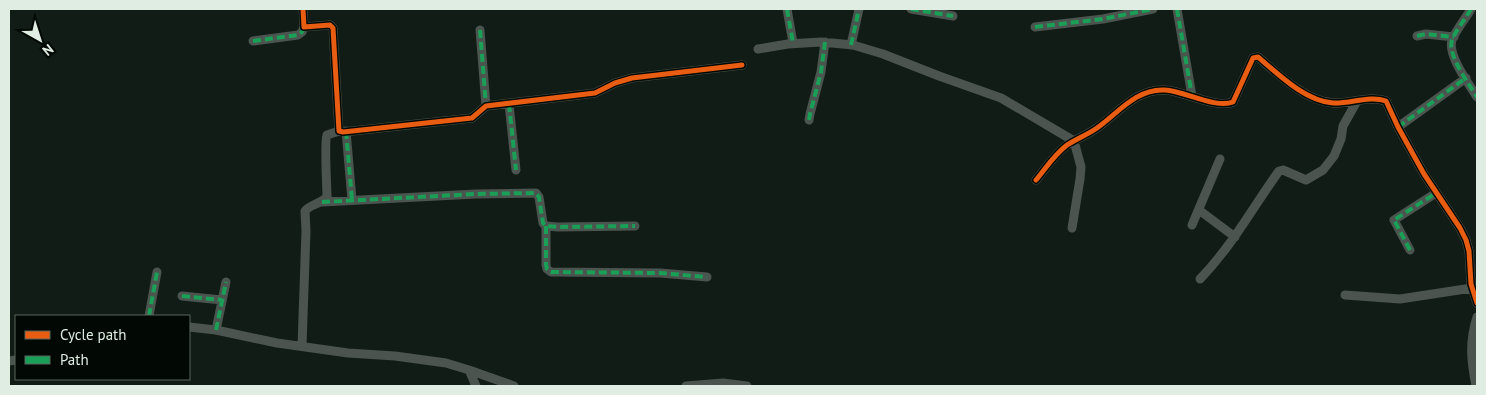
<svg xmlns="http://www.w3.org/2000/svg" width="1486" height="395" font-family="'PT Sans',sans-serif">
<style>
.lines{fill:none;stroke-linecap:round;stroke-linejoin:round}
.minor{stroke:#4b544e;stroke-width:9}
.quiet{stroke:#1a9f57;stroke-width:4;stroke-dasharray:8 4;stroke-linecap:butt}
.cycleway-casing{stroke:#020804;stroke-width:8}
.cycleway{stroke:#e95d12;stroke-width:5}
</style>
<rect width="100%" height="100%" fill="#101c15"/>
<g class="lines">
<path class="minor" d="M303 9 304 27 330 25 333 28 339 131 343 132 472 118 486 106 595 93 615 83 632 78 742 65
M787 9 793 43
M911 9 953 16
M1177 9 1192 96
M1471 9C1466 18 1456 30 1452 40 1447 55 1469 84 1477 97
M1035 27 1103 19 1153 9
M480 30 486 106
M1417 36 1426 34 1454 37
M253 41 298 35 302 32 304 27
M851 45 859 9
M758 49 788 44 821 42 853 45 883 54 939 76 1001 98 1074 141 1081 167 1080 179 1072 228
M509 104 516 170
M809 120 810 114 821 72 825 42
M1398 127 1466 78
M346 131 352 200
M1036 180C1046 168 1054 155 1067 145 1076 139 1087 135 1097 128 1118 113 1137 88 1165 90 1184 91 1216 109 1233 102L1253 58 1258 57C1278 74 1305 101 1333 103 1350 104 1370 95 1386 101L1398 127 1424 174 1460 228 1466 240 1469 251 1471 284 1477 303
M322 202 476 194 536 193 539 197 543 223 546 226 558 227 635 226
M1199 210 1235 237
M1192 225 1220 159
M546 226V265L547 269 551 272 660 273 707 277
M1410 250 1394 220 1436 193
M1200 279C1232 246 1253 207 1279 171L1283 170 1306 180 1323 170 1334 156 1341 139 1343 126 1357 101
M1345 295 1400 299 1472 288
M182 296 222 300
M149 316 157 272
M189 327 216 330 277 343 348 353 395 356 446 363 469 370 514 386
M216 330 226 282
M302 346 306 231 305 211C310 204 319 205 327 197 327 186 324 141 327 135L339 131
M9 361 16 360
M469 370 476 386
M686 386 723 383 747 386
M1476 386C1471 361 1469 342 1477 317"/>
<path class="quiet" d="M787 9 793 43
M911 9 953 16
M1177 9 1192 96
M1471 9C1466 18 1456 30 1452 40 1447 55 1469 84 1477 97
M1035 27 1103 19 1153 9
M480 30 486 106
M1417 36 1426 34 1454 37
M253 41 298 35 302 32 304 27
M851 45 859 9
M509 104 516 170
M809 120 810 114 821 72 825 42
M1398 127 1466 78
M346 131 352 200
M322 202 476 194 536 193 539 197 543 223 546 226 558 227 635 226
M546 226V265L547 269 551 272 660 273 707 277
M1410 250 1394 220 1436 193
M182 296 222 300
M149 316 157 272
M216 330 226 282"/>
<g class="cycleway-casing">
<path id="cycleway" d="M303 9 304 27 330 25 333 28 339 131 343 132 472 118 486 106 595 93 615 83 632 78 742 65
M1036 180C1046 168 1054 155 1067 145 1076 139 1087 135 1097 128 1118 113 1137 88 1165 90 1184 91 1216 109 1233 102L1253 58 1258 57C1278 74 1305 101 1333 103 1350 104 1370 95 1386 101L1398 127 1424 174 1460 228 1466 240 1469 251 1471 284 1477 303"/>
</g>
<use href="#cycleway" class="cycleway"/>
</g>
<rect width="1486" height="395" fill="none" stroke="#dfede3" stroke-width="20"/>
<rect x="15" y="315" width="175" height="65" fill="#020804" stroke="#5a645d"/>
<rect x="25" y="331" width="25" height="8" fill="#e95d12" stroke="#5a645d"/>
<text x="60" y="340" font-size="15" fill="#dfede3">Cycle path</text>
<rect x="25" y="356" width="25" height="8" fill="#1a9f57" stroke="#5a645d"/>
<text x="60" y="365" font-size="15" fill="#dfede3">Path</text>
<g transform="translate(40 40) rotate(141)" stroke="#020804" stroke-width="4" paint-order="stroke">
<path d="M0-4L9 19L0 12L-9 19Z" fill="#dfede3"/>
<text y="-8" font-size="14" font-weight="bold" text-anchor="middle" fill="#dfede3">N</text>
</g>
</svg>
